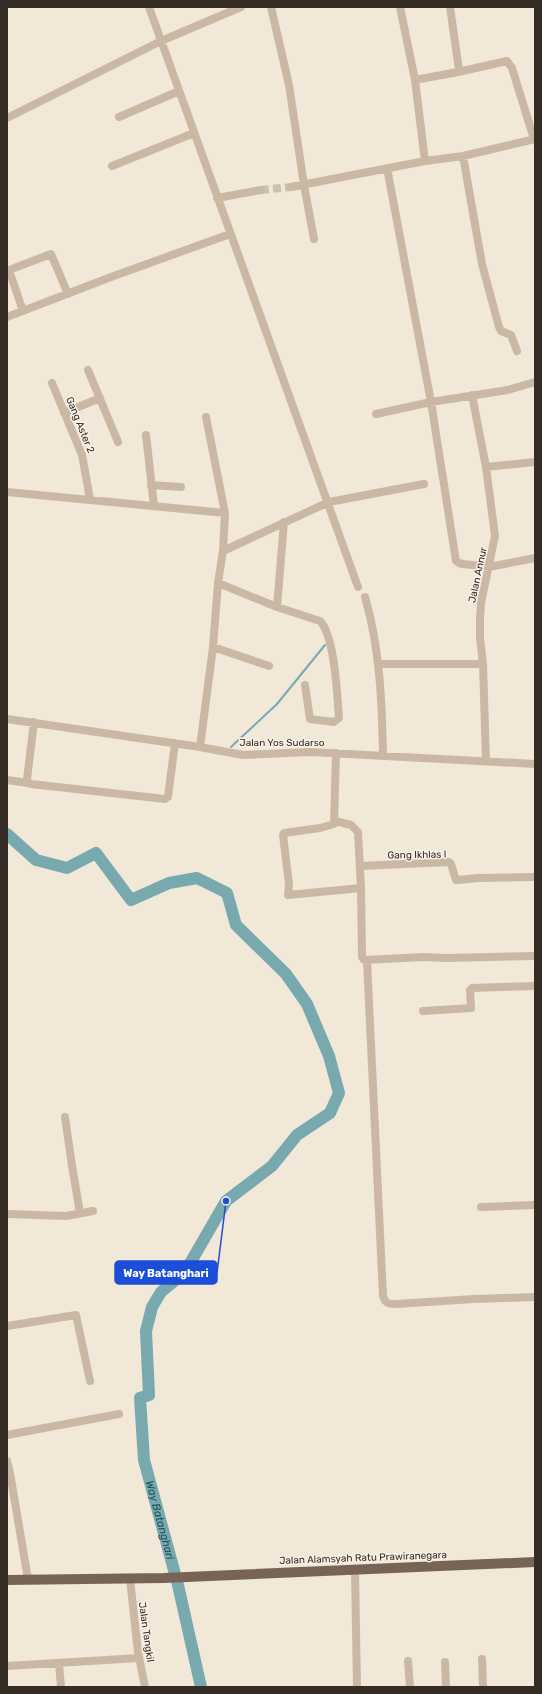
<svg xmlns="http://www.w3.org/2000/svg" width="542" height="1694" font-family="Rubik,sans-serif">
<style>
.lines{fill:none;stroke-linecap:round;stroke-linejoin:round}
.stream{stroke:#77a9af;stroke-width:2}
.river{stroke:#77a9af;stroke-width:12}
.minor-tunnel{stroke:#ccc2b4;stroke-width:8;stroke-dasharray:8 4;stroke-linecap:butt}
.minor{stroke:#cab8a4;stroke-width:8}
.major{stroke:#786457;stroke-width:10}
.labels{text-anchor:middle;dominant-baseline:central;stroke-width:3;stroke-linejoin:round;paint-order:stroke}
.street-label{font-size:10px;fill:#352c26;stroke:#f9f1e5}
.water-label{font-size:11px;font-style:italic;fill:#1b4f57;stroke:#f9f1e5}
.leader{fill:none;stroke:#1d4ed8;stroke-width:1.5}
.callout-dot{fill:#1d4ed8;stroke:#f9f1e5;stroke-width:1.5}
.callout{fill:#1d4ed8;stroke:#1d4ed8;stroke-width:1.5}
.callout-label{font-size:11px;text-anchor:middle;font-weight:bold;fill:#fff}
</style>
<rect width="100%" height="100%" fill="#f2e8d8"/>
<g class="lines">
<path class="stream" d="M231 747 277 704 325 645"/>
<path class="river" id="s1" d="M7 834 36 860 67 868 96 853 131 900 169 883 197 878 227 893 236 925 286 974 307 1004 329 1056 339 1093 330 1113 297 1135 272 1166 226 1201 185 1272 161 1292 152 1307 146 1331 149 1395 140 1398 144 1460 178 1585 201 1687"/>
<path class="minor-tunnel" d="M261 190 291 187"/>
<path class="minor" d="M149 7 358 587
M271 7 289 85 304 185 314 239
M400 7 415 80 425 161
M458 72 507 61 512 68 534 139
M415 80 458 72 459 70 450 7
M119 117 179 91
M7 118 161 41 241 7
M463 156 482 264 499 327 501 331 511 335 517 351
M112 166 194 133
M387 168 431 402 456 561 459 563 463 564 489 567 535 558
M291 187 425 161 463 156 535 139
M217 198 261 190
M23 311 9 270 51 254 68 294
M7 317 111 277 230 234
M88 370 118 442
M52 383 82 455 90 499
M472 395 486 467 495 536 481 603 480 619V638L483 664 486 761
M64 413 100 398
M376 414 431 402 508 390 535 382
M206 417 225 513 223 551
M146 435 154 506
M486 467 535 462
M151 485 181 487
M7 492 225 513
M218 583 277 607 284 522
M365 597C380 648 382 703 383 756
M277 607 320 621C335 637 337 694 339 718L334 722 310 719 305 685
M213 647 269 666
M378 664H483
M7 719 200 747 243 755 310 752 535 764
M34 722 27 779 28 783 31 784 165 799 168 797 175 743
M200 747 213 647 218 583 223 551 329 502 424 484
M336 753 334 824 320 828 284 833 283 835 289 884 288 895 361 888
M7 780 28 783
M335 821 351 825 358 832 361 888 362 957 364 960 424 957 447 958 535 956
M360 866 449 862 451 864 456 880H458L478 878 535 877
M367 961 383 1296C385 1303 388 1304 396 1304L474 1299 535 1297
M423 1011 471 1008 470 990 472 988 535 986
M65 1117 72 1166 80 1213
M481 1207 535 1205
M7 1214 66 1216 93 1211
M7 1326 76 1315 90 1381
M7 1435 119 1414
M7 1461 10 1473 28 1579
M355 1571 357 1687
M130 1579 138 1652 145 1687
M482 1659 483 1687
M408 1661 410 1687
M445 1662 446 1687
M59 1664 61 1687
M7 1666 139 1658"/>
<path class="major" d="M7 1580 164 1578 535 1562"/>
</g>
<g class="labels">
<g class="street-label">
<text transform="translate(80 425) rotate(68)">Gang Aster 2</text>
<text transform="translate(478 575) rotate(-78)">Jalan Annur</text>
<text x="282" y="743">Jalan Yos Sudarso</text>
<text transform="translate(417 855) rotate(-1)">Gang Ikhlas I</text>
<text transform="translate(363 1558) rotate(-2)">Jalan Alamsyah Ratu Prawiranegara</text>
<text transform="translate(146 1632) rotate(82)">Jalan Tangkil</text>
</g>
<g class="water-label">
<text stroke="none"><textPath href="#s1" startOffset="1013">Way Batanghari</textPath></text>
</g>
</g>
<path class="leader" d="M226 1201L217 1273"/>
<circle class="callout-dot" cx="226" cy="1201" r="4"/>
<rect class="callout" x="115" y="1261" width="102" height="23" rx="4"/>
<g class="callout-label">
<text x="166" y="1277">Way Batanghari</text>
</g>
<rect width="542" height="1694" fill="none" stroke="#352c26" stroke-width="16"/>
</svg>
